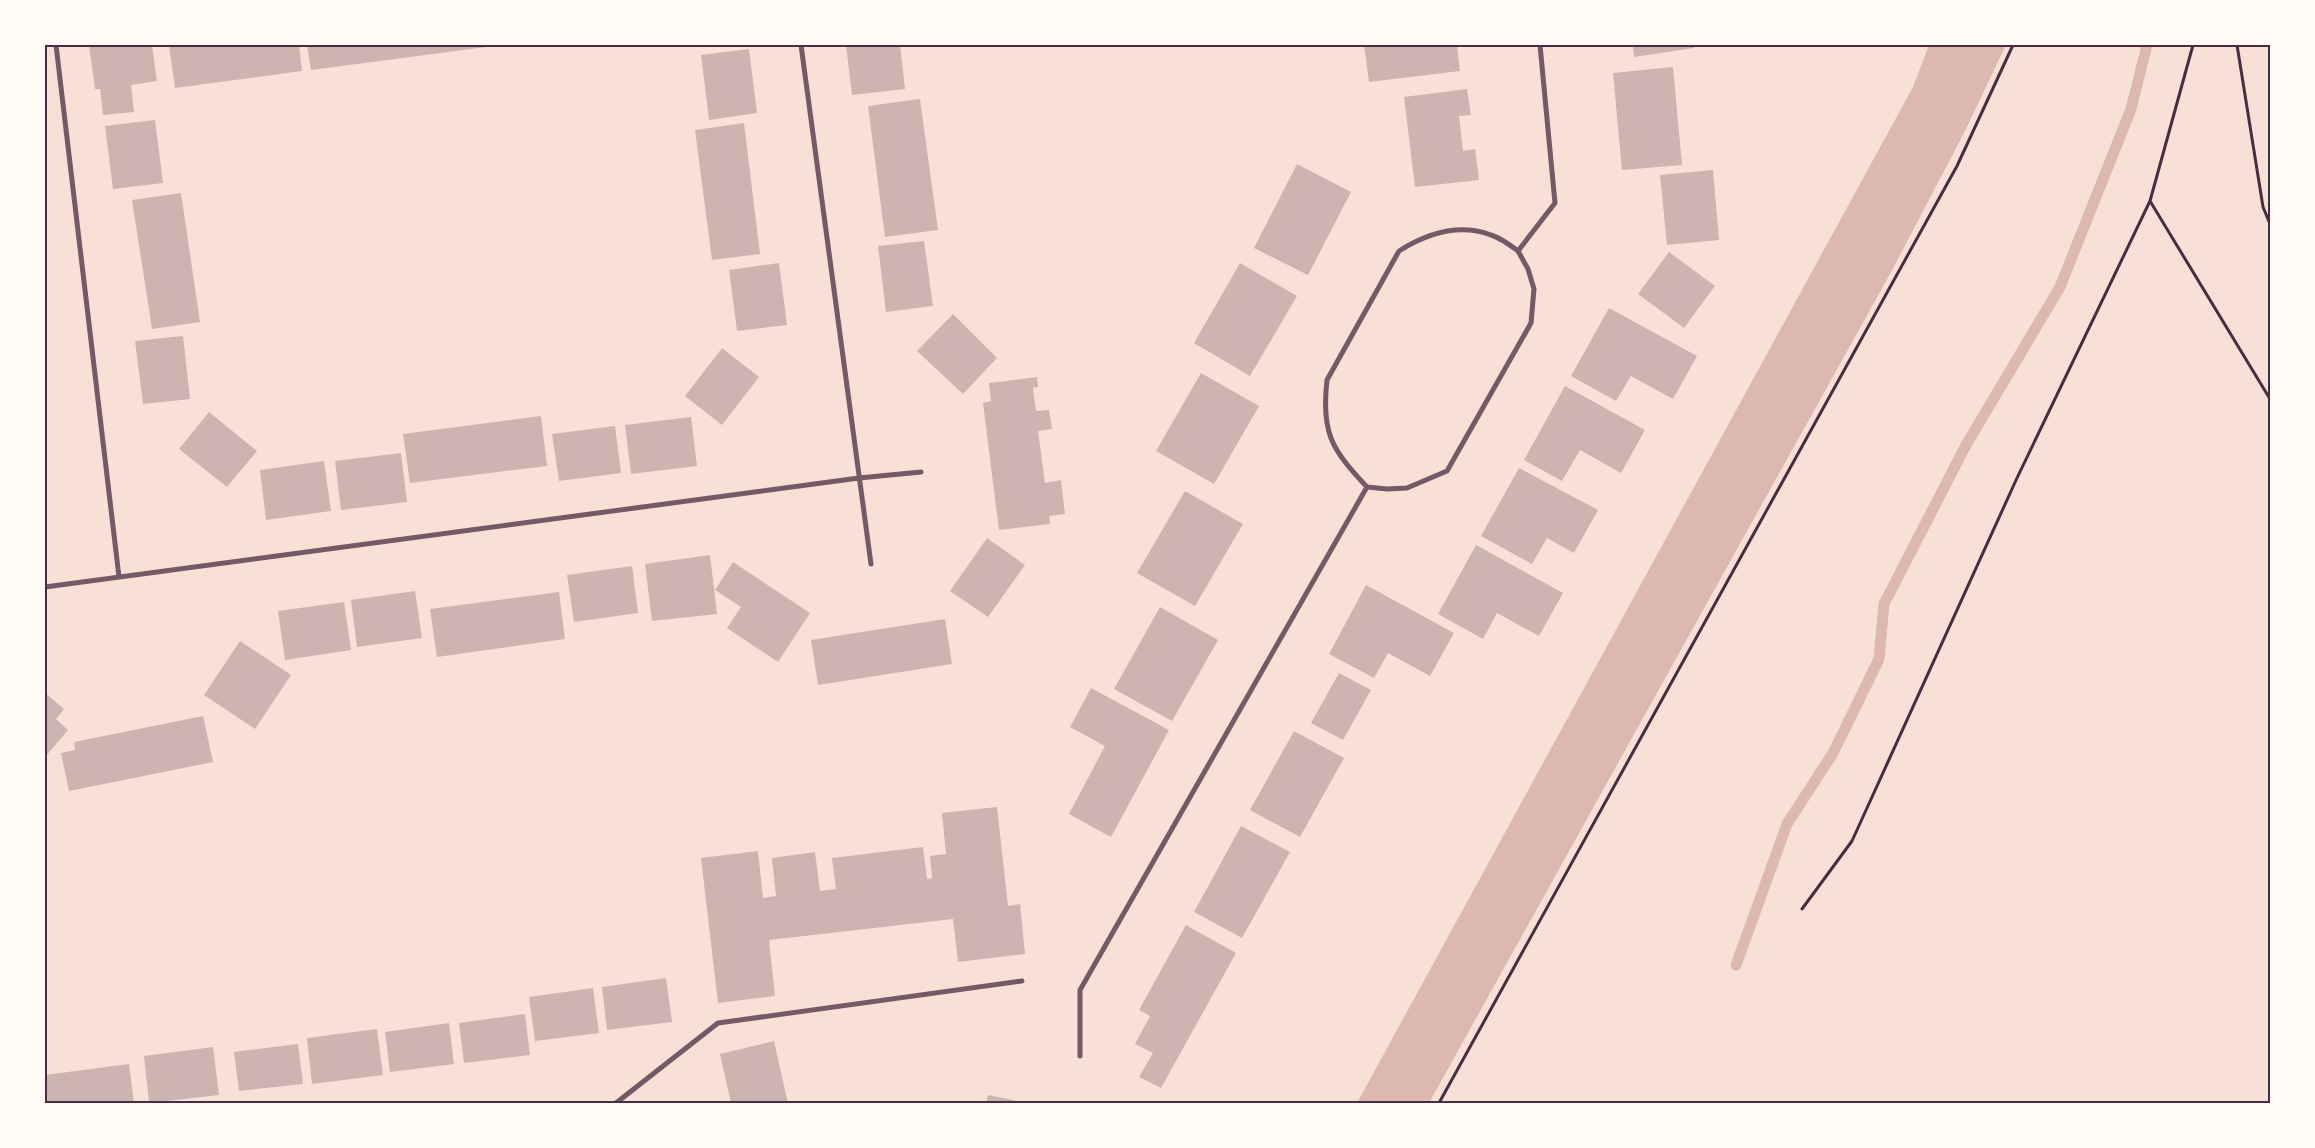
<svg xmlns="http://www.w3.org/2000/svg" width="2315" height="1148" font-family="'Golos Text',sans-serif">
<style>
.water{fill:#dcb8b0}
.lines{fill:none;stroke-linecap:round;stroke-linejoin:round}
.stream{stroke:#dcb8b0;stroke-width:11}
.building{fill:#ccb4b1}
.path{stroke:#4a2c40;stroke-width:3}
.minor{stroke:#755966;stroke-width:5}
.neatline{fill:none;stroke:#4a2c40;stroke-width:2}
</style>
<rect width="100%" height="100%" fill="#f7e1d7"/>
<path class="water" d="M1929 45H2006L1963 135 1890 274 1429 1103H1357L1913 87Z"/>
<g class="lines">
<path class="stream" d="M1736 965 1787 824 1833 753 1879 659 1884 604 1966 445 2060 287 2131 109 2147 45"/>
</g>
<path class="building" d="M89 45H152L157 81 131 85 134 112 103 115 100 89H95Z
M169 45H299L302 71 175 88Z
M307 45H494V46L311 70Z
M846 45H900L905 89 852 95Z
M1364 45H1457L1460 71 1369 82Z
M1633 45H1694V48L1634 57Z
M749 49 757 113 709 120 701 55Z
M1673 67 1682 165 1622 170 1613 73Z
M1467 89 1471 115 1459 116 1463 151 1475 149 1479 180 1415 187 1404 97Z
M920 99 938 230 885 237 868 106Z
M155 120 163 183 113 189 105 126Z
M744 123 760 254 712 260 695 130Z
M1297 164 1351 192 1308 275 1254 248Z
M1713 170 1719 240 1667 245 1660 175Z
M181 193 200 322 152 329 132 200Z
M924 241 933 306 886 312 878 246Z
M1669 252 1715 286 1684 328 1638 294Z
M779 263 787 325 737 331 729 270Z
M1240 263 1297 296 1250 376 1194 343Z
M1609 308 1697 356 1673 399 1631 376 1616 401 1571 376Z
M953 314 997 358 963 394 917 351Z
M183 336 190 399 143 404 135 341Z
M722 348 759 377 722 425 685 396Z
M1201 373 1259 406 1214 484 1156 451Z
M1037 377 1038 387 1033 388 1036 411 1049 410 1052 429 1038 431 1045 483 1061 480 1065 514 1049 516 1050 524 999 530 983 403 991 401 989 383Z
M1565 386 1645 430 1621 473 1580 450 1562 481 1524 460Z
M209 412 257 451 227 487 179 449Z
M541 416 547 466 410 483 403 434Z
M691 417 697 466 631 474 625 425Z
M615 426 621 473 559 481 552 434Z
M401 453 407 502 341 510 335 461Z
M324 461 331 511 266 520 260 470Z
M1519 468 1598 510 1574 553 1547 538 1532 564 1481 536Z
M1185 491 1243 524 1195 606 1137 573Z
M987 538 1025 565 988 617 950 591Z
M1476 545 1563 593 1539 636 1497 613 1483 639 1438 614Z
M710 555 717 614 652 621 645 564Z
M733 562 810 613 778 662 727 628 741 607 715 590Z
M632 566 638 613 574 622 567 575Z
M1366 585 1454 633 1430 676 1388 653 1374 678 1329 654Z
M415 591 422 638 357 647 351 600Z
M559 592 565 639 437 657 430 609Z
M344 602 351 650 285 660 278 611Z
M1160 607 1218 640 1172 721 1114 689Z
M945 619 952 664 818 685 811 640Z
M240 641 291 675 255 729 204 695Z
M1339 673 1371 690 1343 740 1311 723Z
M1091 688 1169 730 1111 837 1069 814 1105 746 1070 727Z
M45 693 64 709 56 719 68 730 45 757Z
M203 716 213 762 69 791 61 753 75 750 74 742Z
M1294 731 1344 758 1300 837 1250 810Z
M997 807 1008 906 1020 904 1025 954 958 962 953 919 769 940 775 996 718 1003 701 858 758 851 763 898 776 896 772 858 815 852 820 891 836 889 832 858 923 847 927 879 932 878 930 856 946 854 942 813Z
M1241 826 1290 852 1242 938 1194 912Z
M1186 925 1236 953 1161 1088 1139 1077 1153 1053 1135 1044 1150 1016 1139 1010Z
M666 978 672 1022 607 1030 602 987Z
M593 988 599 1033 535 1041 529 997Z
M525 1014 530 1055 464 1063 459 1023Z
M449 1023 454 1064 390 1072 385 1032Z
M377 1029 383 1075 312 1084 307 1038Z
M774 1041 788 1103H731L720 1054Z
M298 1044 303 1084 239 1091 234 1052Z
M213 1047 219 1095 149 1103 144 1056Z
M129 1064 134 1103H45V1075Z
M988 1095 1023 1102 1022 1103H986Z"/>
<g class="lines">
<path class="path" d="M2193 45 2150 201 2270 399
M2237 45 2263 207 2270 224
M1802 909 1852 841 2017 478 2150 201
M1439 1103 1957 166 2013 45"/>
<path class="minor" d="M56 45 119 577
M801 45 871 564
M1367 487C1331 449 1321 432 1327 380L1399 251C1426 234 1459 223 1491 235 1501 238 1510 245 1518 251
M45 587 859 478 921 472
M1080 1056V990L1367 487 1387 489 1407 488 1447 471 1531 323 1534 289 1528 269 1518 251 1555 203 1540 45
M616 1103 718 1023 1022 981"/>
</g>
<rect width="2315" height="1148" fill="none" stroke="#fffaf5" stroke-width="92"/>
<rect x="46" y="46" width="2223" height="1056" class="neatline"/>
</svg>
